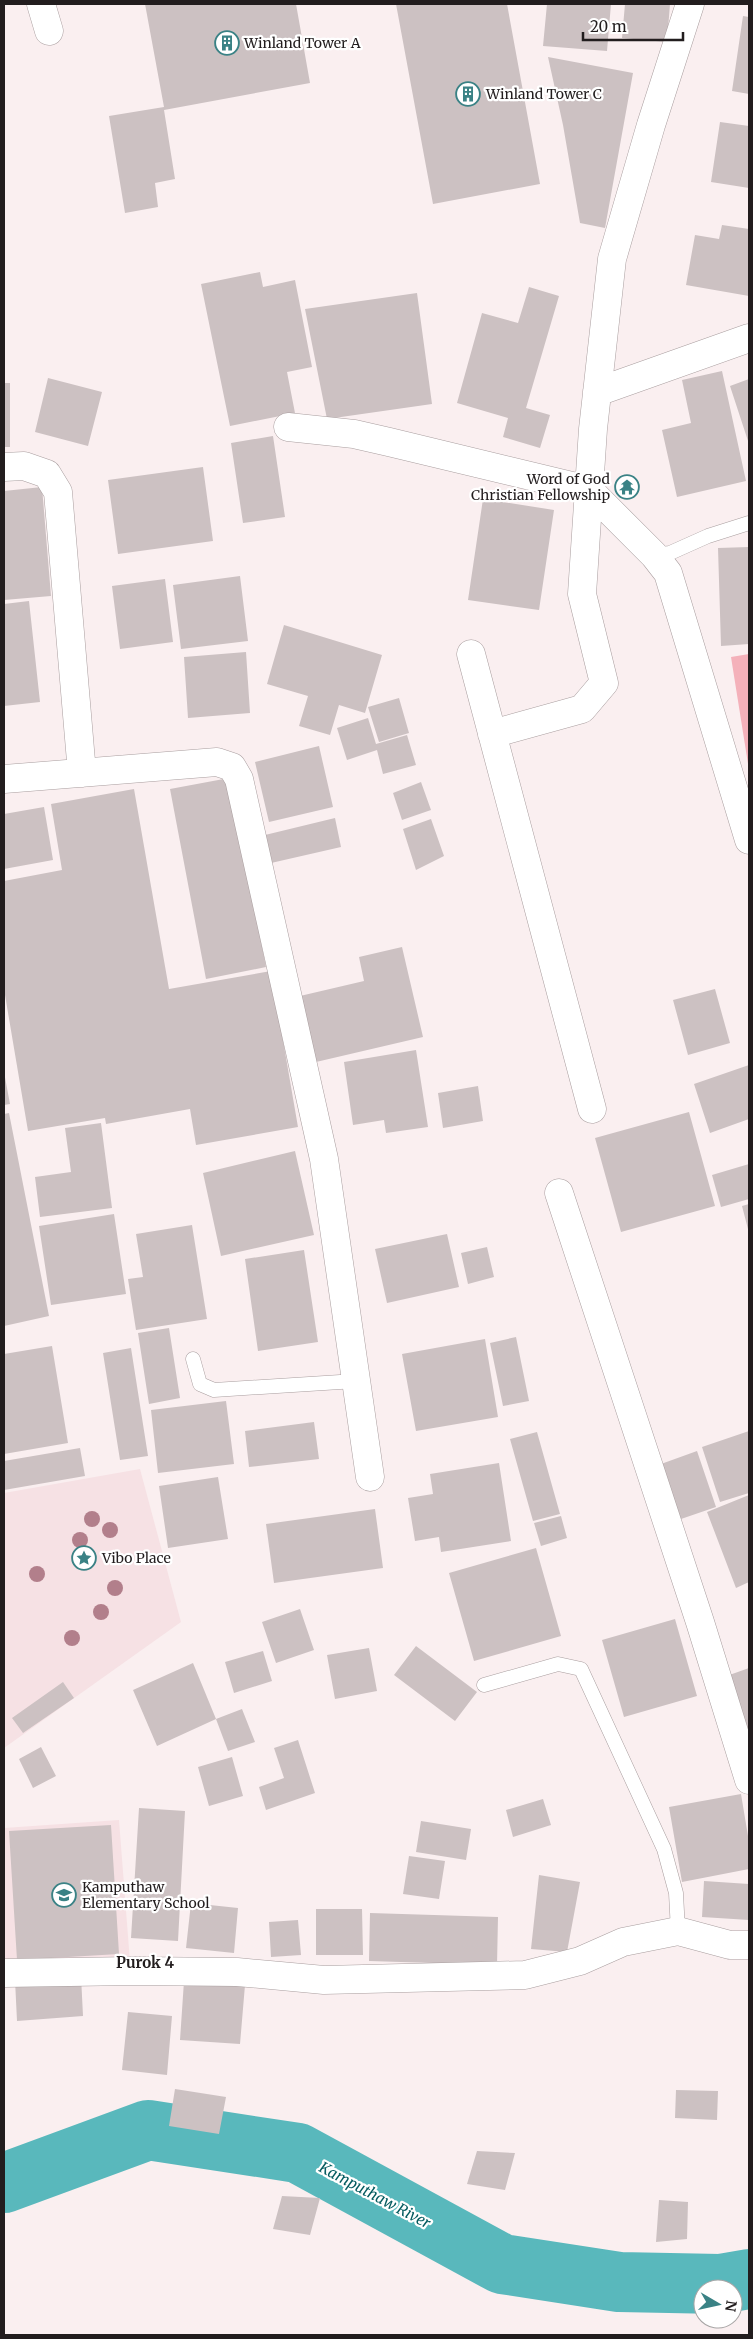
<svg xmlns="http://www.w3.org/2000/svg" width="753" height="2339" font-family="Merriweather,serif">
<style>
.built{fill:#f6e1e4}
.green{fill:#f4b1ba}
.lines{fill:none;stroke-linecap:round;stroke-linejoin:round}
.river{stroke:#59b8bc;stroke-width:60}
.building{fill:#ccc1c2}
.lane-casing{stroke:#a99e9f;stroke-width:15}
.street-casing{stroke:#a99e9f;stroke-width:29}
.lane{stroke:#fff;stroke-width:14}
.street{stroke:#fff;stroke-width:28}
.tree{fill:#b27f8b}
.labels{text-anchor:middle;dominant-baseline:central;stroke-width:4.5;stroke-linejoin:round;paint-order:stroke}
.poi-label{font-size:14px;fill:#221d1e;stroke:#fff;text-anchor:start}
.neighbourhood-label{font-size:15px;font-weight:bold;fill:#221d1e;stroke:#fff}
.water-label{font-size:15px;font-style:italic;fill:#065c60;stroke:#fff}
</style>
<rect width="100%" height="100%" fill="#faeff0"/>
<path class="built" d="M140 1469 181 1622 4 1748V1493Z
M119 1820 130 1962 4 1968V1828Z"/>
<path class="green" d="M749 654V770L731 657Z"/>
<g class="lines">
<path class="river" d="M4 2183 148 2130 298 2153 502 2264 619 2282 720 2284 749 2279"/>
</g>
<path class="building" d="M145 4H296L310 83 164 110 175 179 155 183 158 207 125 213 109 116 164 107Z
M396 4H507L540 184 433 204Z
M547 4H611L607 51 543 46Z
M625 4H670L667 42 622 38Z
M743 16 749 17V94L732 91Z
M548 57 633 73 605 228 580 223 563 125Z
M720 122 749 126V188L711 182Z
M722 225 749 229V296L686 285 695 235 719 239Z
M260 272 263 287 295 280 312 367 287 372 295 413 230 426 201 284Z
M529 287 559 296 526 408 550 415 540 448 503 437 508 418 457 403 482 313 518 323Z
M417 293 432 404 327 419 305 309Z
M722 371 746 481 677 497 662 430 691 423 682 380Z
M48 378 102 392 88 446 35 432Z
M749 379V444L730 386Z
M4 383H10V447H4Z
M273 436 285 517 243 523 231 443Z
M203 467 213 541 118 554 108 480Z
M42 487 51 596 4 600V491Z
M483 499 554 510 539 610 468 600Z
M749 547V644L721 646 718 548Z
M240 576 248 641 181 649 173 585Z
M165 579 173 642 120 649 112 586Z
M29 601 40 702 4 706V604Z
M284 625 382 655 365 713 339 705 330 735 299 726 308 696 267 684Z
M246 652 250 713 188 718 184 657Z
M399 698 409 733 379 742 368 707Z
M368 718 376 744 407 735 416 765 383 774 377 750 347 760 337 728Z
M319 746 333 807 269 822 255 762Z
M229 778 266 967 206 979 170 789Z
M421 782 431 810 402 820 393 793Z
M134 789 169 989 271 971 298 1127 196 1145 190 1109 106 1124 105 1118 28 1131 4 989V881L62 870 51 804Z
M44 807 53 860 4 869V814Z
M335 818 341 847 271 863 265 835Z
M431 819 444 856 416 870 403 829Z
M402 947 423 1037 316 1062 300 996 364 981 359 957Z
M715 989 730 1043 688 1055 673 1000Z
M416 1050 428 1127 386 1133 384 1120 353 1125 344 1062Z
M749 1065V1119L710 1133 694 1084Z
M4 1072 10 1104 4 1105Z
M478 1086 483 1121 443 1128 438 1093Z
M689 1112 715 1206 621 1232 595 1138Z
M9 1113 49 1316 4 1326V1114Z
M101 1123 112 1208 40 1217 35 1177 71 1172 65 1128Z
M295 1151 314 1235 221 1256 203 1173Z
M749 1164V1199L721 1207 712 1175Z
M749 1204V1233L742 1206Z
M114 1214 126 1294 51 1305 39 1226Z
M192 1225 207 1319 136 1330 128 1279 143 1277 136 1234Z
M447 1234 459 1287 387 1303 375 1249Z
M487 1247 494 1277 468 1284 461 1253Z
M304 1250 318 1342 258 1351 245 1259Z
M169 1328 180 1398 149 1404 138 1333Z
M516 1337 529 1401 503 1406 490 1343Z
M485 1339 498 1417 416 1431 402 1354Z
M52 1346 68 1443 4 1454V1354Z
M131 1348 148 1456 120 1460 103 1353Z
M226 1401 234 1464 158 1473 151 1410Z
M314 1422 319 1459 249 1467 245 1431Z
M749 1431V1493L720 1502 702 1447Z
M537 1432 560 1514 533 1521 510 1439Z
M80 1448 85 1476 4 1490V1461Z
M697 1451 716 1507 681 1519 661 1464Z
M499 1463 511 1541 441 1552 439 1537 415 1541 408 1498 433 1494 430 1474Z
M218 1477 228 1539 168 1548 159 1486Z
M749 1495V1582L736 1588 707 1512Z
M375 1509 383 1568 274 1583 266 1524Z
M561 1516 567 1538 541 1546 534 1523Z
M536 1548 561 1636 474 1661 449 1573Z
M300 1609 314 1650 276 1663 262 1622Z
M675 1619 697 1696 624 1717 602 1640Z
M416 1646 477 1692 455 1721 394 1675Z
M369 1648 377 1691 335 1699 327 1655Z
M263 1651 272 1681 234 1693 225 1662Z
M193 1663 216 1719 157 1746 133 1690Z
M749 1668V1749L721 1678Z
M63 1682 74 1698 23 1733 12 1718Z
M242 1709 255 1742 228 1751 216 1719Z
M298 1740 315 1793 266 1810 259 1787 284 1778 274 1748Z
M41 1747 56 1776 33 1788 19 1759Z
M232 1757 243 1796 209 1806 198 1767Z
M741 1794 749 1842V1869L682 1882 669 1807Z
M543 1799 551 1825 513 1837 506 1810Z
M139 1808 185 1811 178 1941 131 1938Z
M421 1821 471 1829 466 1860 416 1852Z
M111 1825 119 1954 17 1960 9 1831Z
M409 1856 445 1861 439 1899 403 1894Z
M539 1875 580 1882 567 1952 531 1949Z
M704 1881 749 1884V1920L702 1917Z
M191 1903 238 1908 234 1953 186 1948Z
M316 1909H362L363 1955H316Z
M370 1913 498 1917 497 1965 369 1961Z
M298 1920 301 1955 271 1957 269 1922Z
M81 1976 83 2016 17 2021 15 1980Z
M184 1981 245 1985 240 2044 180 2040Z
M128 2012 172 2016 167 2075 122 2070Z
M175 2089 226 2097 219 2134 169 2126Z
M676 2090 718 2091 717 2120 675 2118Z
M477 2151 515 2153 505 2190 467 2184Z
M282 2196 320 2198 310 2235 273 2229Z
M659 2200 688 2202 687 2239 656 2242Z"/>
<g class="lines">
<g class="lane-casing">
<path id="lane" d="M654 555 670 553 708 536 749 523
M193 1359 200 1384 214 1390 356 1381
M484 1685 558 1664 581 1669 664 1849 676 1893 678 1931"/>
</g>
<g class="street-casing">
<path id="street" d="M41 4 49 31
M597 392 749 338
M288 427 354 434 389 442 589 490 654 555 668 573 749 840
M4 467 24 466 47 474 58 492 82 773
M471 654 592 1109
M492 734 582 709 604 683 582 594 593 429 612 259 651 125 690 4
M4 779 217 762 232 767 239 779 324 1159 370 1477
M559 1193 700 1622 749 1780
M4 1973 134 1971 237 1972 324 1980 525 1975 580 1961 623 1942 678 1931 730 1945H749"/>
</g>
<use href="#lane" class="lane"/>
<use href="#street" class="street"/>
</g>
<g class="tree">
<circle cx="92" cy="1519" r="8"/>
<circle cx="110" cy="1530" r="8"/>
<circle cx="80" cy="1540" r="8"/>
<circle cx="37" cy="1574" r="8"/>
<circle cx="115" cy="1588" r="8"/>
<circle cx="101" cy="1612" r="8"/>
<circle cx="72" cy="1638" r="8"/>
</g>
<defs>
<g id="building-ring" transform="scale(1.25)"><circle r="9.5" fill="#fff" stroke="#3a8285" stroke-width="1.5"/><path d="M-4-6H4V6H1V3H-1V6H-4ZM-2.5-4.3h1.7v1.8h-1.7ZM.8-4.3h1.7v1.8H.8ZM-2.5-1h1.7V.8h-1.7ZM.8-1h1.7V.8H.8Z" fill="#3a8285"/></g>
<g id="temple-ring" transform="scale(1.25)"><circle r="9.5" fill="#fff" stroke="#3a8285" stroke-width="1.5"/><path d="M0-6L5-2H3V0L6.5 2.5H4V6H1.5V3h-3V6H-4V2.5H-6.5L-3 0V-2H-5Z" fill="#3a8285"/></g>
<g id="sight-ring" transform="scale(1.25)"><circle r="9.5" fill="#fff" stroke="#3a8285" stroke-width="1.5"/><path d="M0-6L1.8-2.2L6-1.7L2.9 1.2L3.7 5.4L0 3.3L-3.7 5.4L-2.9 1.2L-6-1.7L-1.8-2.2Z" fill="#3a8285"/></g>
<g id="school-ring" transform="scale(1.25)"><circle r="9.5" fill="#fff" stroke="#3a8285" stroke-width="1.5"/><path d="M0-5L7-2L0 1L-7-2ZM-4 1L0 2.5L4 1V4Q0 6-4 4Z" fill="#3a8285"/></g>
</defs>
<g fill-rule="evenodd">
<use href="#building-ring" x="227" y="43"/>
<use href="#building-ring" x="468" y="94"/>
<use href="#temple-ring" x="627" y="487"/>
<use href="#sight-ring" x="84" y="1558"/>
<use href="#school-ring" x="64" y="1895"/>
</g>
<g class="labels">
<g class="poi-label">
<text x="244" y="43">Winland Tower A</text>
<text x="486" y="94">Winland Tower C</text>
<text x="610" y="479" text-anchor="end">Word of God<tspan x="610" dy="16">Christian Fellowship</tspan></text>
<text x="102" y="1558">Vibo Place</text>
<text x="82" y="1887">Kamputhaw<tspan x="82" dy="16">Elementary School</tspan></text>
</g>
<g class="neighbourhood-label">
<text x="145" y="1962">Purok 4</text>
</g>
<g class="water-label">
<text transform="translate(375 2195) rotate(28)">Kamputhaw River</text>
</g>
</g>
<rect width="753" height="2339" fill="none" stroke="#221d1e" stroke-width="10"/>
<g transform="translate(718 2304) rotate(99)"><circle r="24" fill="#ffffff" stroke="#a7a5a5"/>
<path d="M0-4L9 19L0 12L-9 19Z" fill="#3a8285"/>
<text y="-8" font-size="14" font-weight="bold" text-anchor="middle" fill="#221d1e">N</text>
</g>
<path d="M583 32v8h100v-8" fill="none" stroke="#221d1e" stroke-width="2.5"/>
<text x="590" y="32" font-size="15" fill="#221d1e" stroke="#ffffff" stroke-width="4" paint-order="stroke">20 m</text>
</svg>
